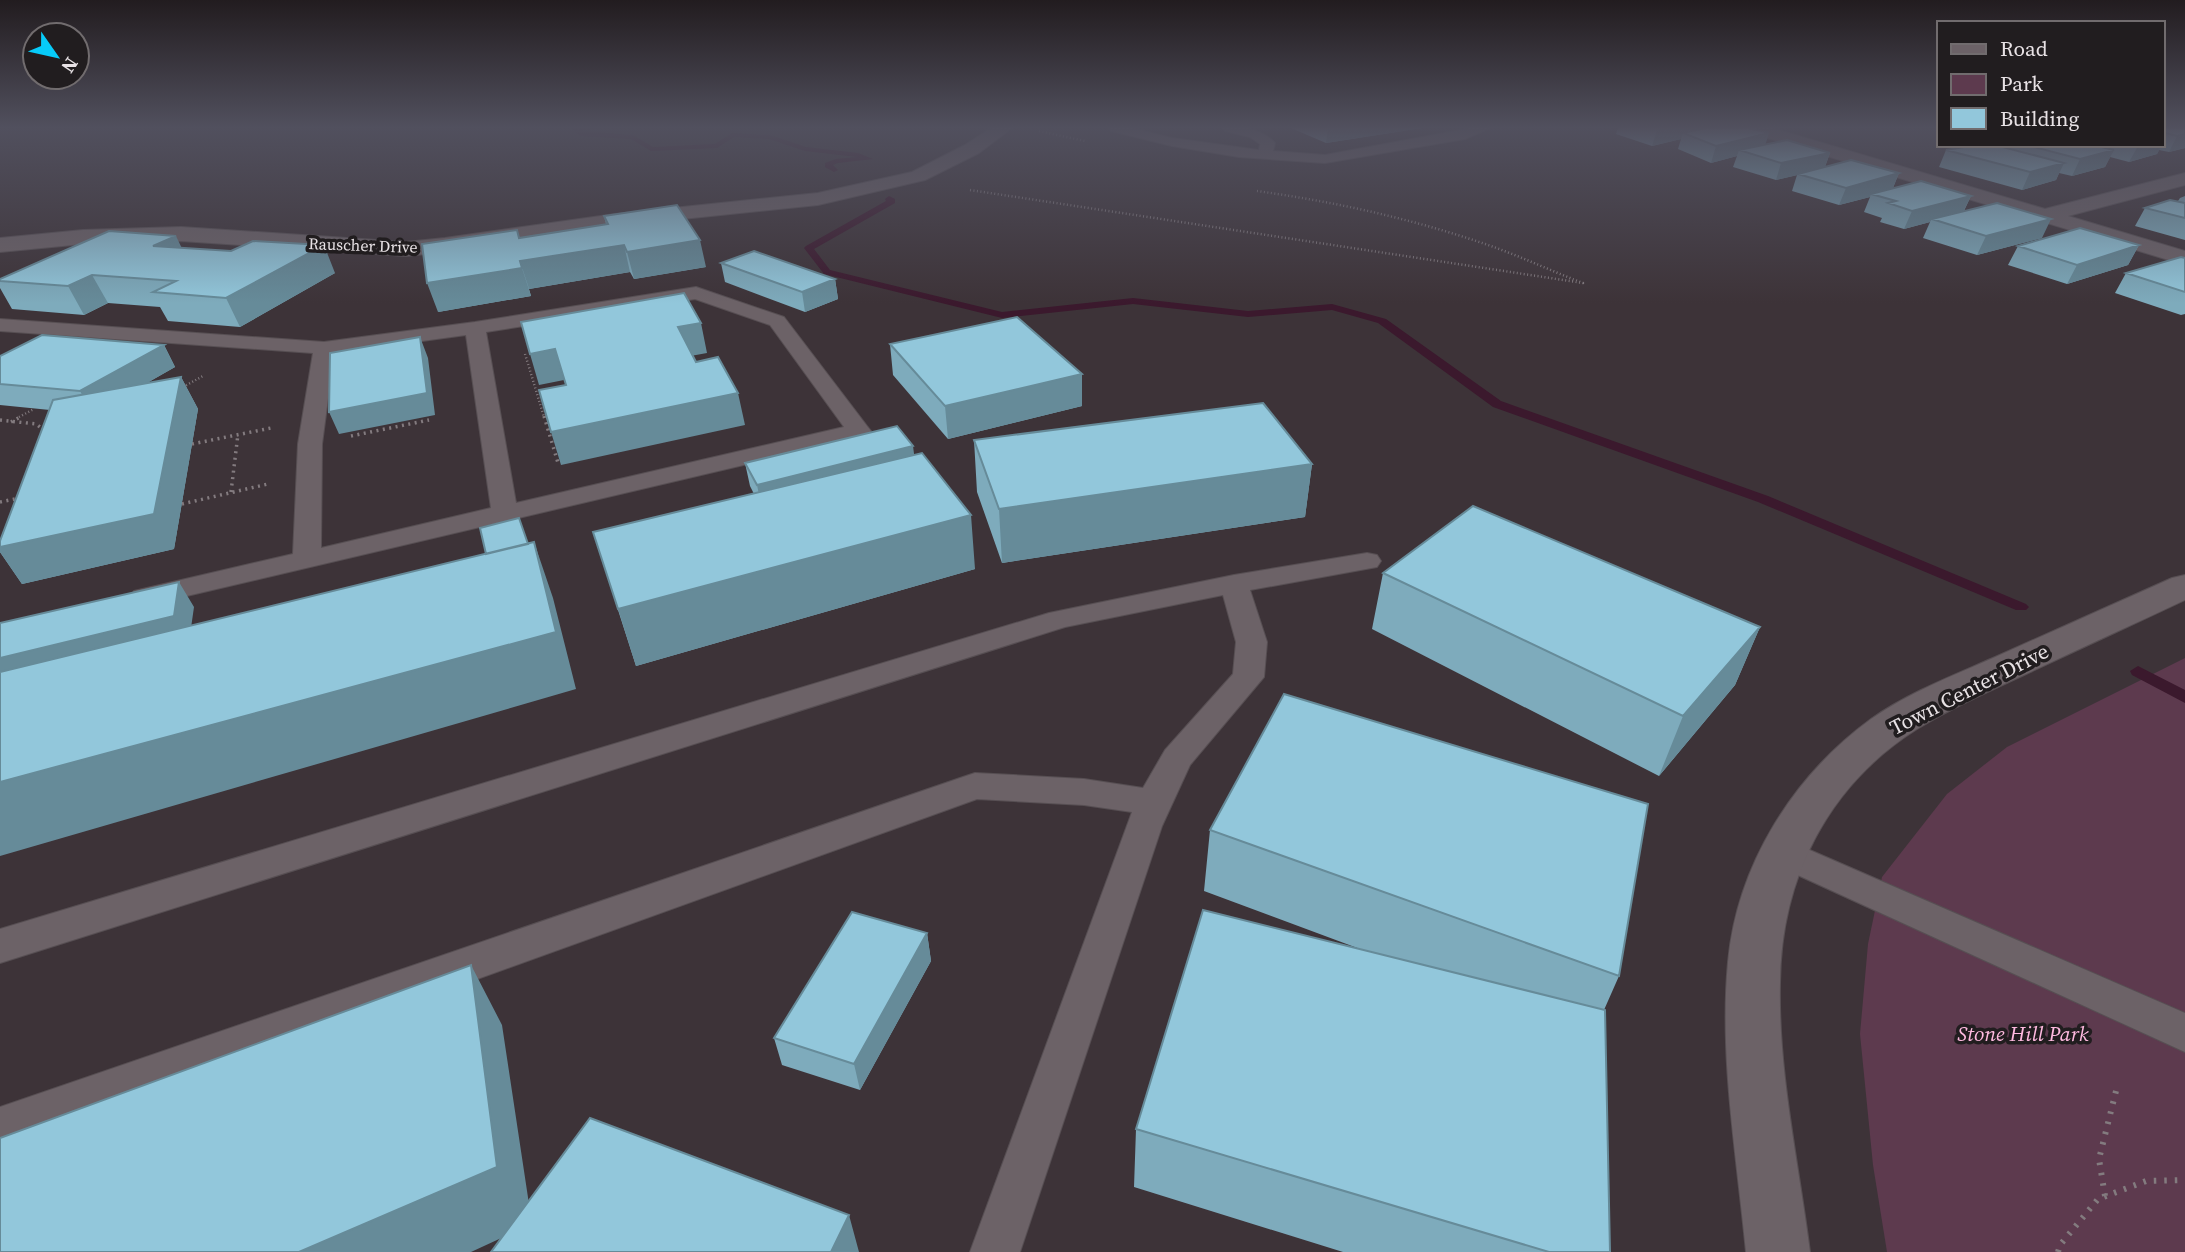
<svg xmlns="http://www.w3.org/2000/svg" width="2185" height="1252" font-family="'Source Serif 4',serif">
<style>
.green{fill:#5d3a4e}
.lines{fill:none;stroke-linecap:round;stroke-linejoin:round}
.stream{fill:#3b192d;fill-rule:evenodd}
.lane-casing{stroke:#574f53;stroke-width:2}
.street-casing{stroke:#574f53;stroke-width:2}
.secondary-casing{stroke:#574f53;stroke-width:2}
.path-far2{stroke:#837b7f;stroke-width:2.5;stroke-dasharray:1 2.5;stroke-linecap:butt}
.path-far1{stroke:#837b7f;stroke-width:3.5;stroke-dasharray:2 4.5;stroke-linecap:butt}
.path{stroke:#837b7f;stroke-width:6;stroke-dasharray:2.5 8;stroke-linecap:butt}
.lane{fill:#6c6267;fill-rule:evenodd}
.street{fill:#6c6267;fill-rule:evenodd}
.secondary{fill:#6c6267;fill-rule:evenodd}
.wall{fill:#7eabbc}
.shaded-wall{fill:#668b99}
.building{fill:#92c7db;stroke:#668b99;stroke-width:2}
.labels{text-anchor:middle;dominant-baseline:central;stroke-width:7;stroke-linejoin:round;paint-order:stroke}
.far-street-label{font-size:16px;fill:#e8e2e5;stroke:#211d1f}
.near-street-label{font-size:21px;fill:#e8e2e5;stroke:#211d1f}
.near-park-label{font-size:21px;font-style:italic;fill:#ffbae0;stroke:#211d1f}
</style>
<rect width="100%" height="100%" fill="#3d3338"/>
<path class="green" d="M2185 658V1252H1887L1873 1165 1860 1034 1868 944 1882 877 1947 794 2007 747Z"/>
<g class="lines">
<path class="stream" d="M571 128H597L581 131 633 135 653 147 715 144 732 133 770 135 806 147 858 153 873 159 838 163 833 165 838 170 834 172 825 167V163L836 159 857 157 805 151 769 139 734 137 717 148 651 151 631 139 580 136Z
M889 196 895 199V203L814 249 830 270 1002 312 1133 298 1248 311 1332 304 1386 319 1501 401 1768 496 2026 604 2029 607 2026 610H2016L1758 502 1493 407 1378 323 1332 310 1248 317 1133 304 1002 318 824 274 804 248 806 246 886 201 885 199Z
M2138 666 2185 690V703L2132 675 2130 671Z"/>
<g class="lane-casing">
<path id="lane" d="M1109 128H1132L1172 138 1259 150 1260 144 1250 137 1225 131 1223 128C1243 127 1261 128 1275 143L1273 151 1325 155 1471 128H1490L1465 139 1325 163 1239 157 1172 146 1111 131Z
M696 287 784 317 867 426 871 431 867 436 144 606 134 603 130 597 134 591 293 554 298 444 313 353 0 331V319L324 342 475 322ZM695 299 770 325 844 427 516 503 486 332ZM466 335 491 508 321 548 322 444 334 353Z
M1367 553 1377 555 1381 561 1377 567 1250 590 1267 642 1264 677 1190 765 1162 826 1020 1252H970L1132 812 1084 805 977 799 0 1151V1107L963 777 975 773 1084 779 1143 788 1165 750 1233 674 1236 642 1223 595 1065 627 0 963V929L1049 613 1234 575Z
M1782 838 2185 1013V1052L1769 862 1764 852 1769 842Z"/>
</g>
<g class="street-casing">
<path id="street" d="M991 128H1012L979 153 925 180 818 205 615 226 445 252 406 256 181 241 83 244 0 252V238L83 230 181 227 406 242 445 238 615 214 818 193 912 172 965 145Z
M1745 128H1772L2045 209 2185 173V185L2068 216 2185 251V265L1748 132Z"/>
</g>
<g class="secondary-casing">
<path id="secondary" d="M2185 575V600C2132 625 2079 649 2026 674 1990 691 1952 707 1917 729 1827 786 1781 879 1780 983 1778 1073 1799 1164 1810 1252H1746C1737 1157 1719 1058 1728 962 1737 865 1793 776 1871 719 1908 693 1952 676 1993 658 2053 631 2112 605 2172 578Z"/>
</g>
<path class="path-far2" d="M1039 131 1085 141
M970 190 1583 283C1551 271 1520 256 1488 245 1413 219 1336 202 1257 191
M525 354 544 417
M183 387 203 376
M19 417 34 409"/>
<path class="path-far1" d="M544 416 558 463
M0 420 36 424 45 431
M11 422 22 416
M351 436 429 420
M192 444 271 428
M231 492 238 434
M0 502 20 498
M182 504 268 484"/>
<path class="path" d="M2105 1196 2099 1159 2116 1091
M2058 1252 2060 1245 2098 1199 2146 1181 2185 1180"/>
<use href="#lane" class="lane"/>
<use href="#street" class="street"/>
<use href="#secondary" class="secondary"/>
</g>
<path class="wall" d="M1291 128H1422L1326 143Z
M1618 128H1749L1765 144 1830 153 1825 167 1899 173 1893 188 1971 196 1964 211 2042 238 1977 255 1923 238 1930 222 1904 229 1880 222 1882 218 1864 212 1870 197 1839 205 1792 191 1797 175 1776 180 1733 167 1737 156 1711 163 1678 149 1681 139 1652 146 1616 134Z
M2162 128H2185V148L2169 152 2159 150 2157 154 2129 162 2110 157 2105 167 2072 176 2059 173 2056 180 2022 190 1939 167 1946 150 2002 147 2003 145H2162Z
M2185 196V240L2135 226 2145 208 2178 201 2180 198Z
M604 216 706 267 634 279 630 272 529 289 531 296 438 312 519 238 606 224Z
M2139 245 2128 265 2067 284 2008 265 2018 246Z
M181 248 335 273 240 327 168 321 160 307 108 303 84 315 12 309 0 288V279Z
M2185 258V314L2181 315 2115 293 2126 273Z
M721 263 835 279 838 299 805 312 725 282Z
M890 344 1082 406 948 439 893 375Z
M164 345 175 367 145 384 181 377 198 409 174 549 22 584 0 552V541L50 410 0 405V356Z
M974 440 1312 464 1305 517 1002 563 977 492Z
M914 455 975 569 636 666 593 532 754 494 750 486 745 463Z
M1383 573 1760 627 1735 685 1659 776 1372 629Z
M1210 830 1619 976 1604 1010 1610 1252H1343L1134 1187 1136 1129 1360 949 1204 891Z
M927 933 931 961 860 1090 782 1065 774 1038Z"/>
<path class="shaded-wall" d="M1328 128H1422L1326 143Z
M1666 128H1713L1683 133 1681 139 1652 146 1657 130Z
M1769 133 1764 149 1739 150 1737 156 1711 163 1716 146Z
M2185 134V148L2169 152 2177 136Z
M2106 145H2111L2108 152 2114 150 2105 167 2072 176 2080 159 2102 153Z
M2162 145 2157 154 2129 162 2138 146Z
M1830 153 1824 169 1798 174V175L1776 180 1781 163Z
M2064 163 2056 180 2022 190 2030 172Z
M1899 173 1892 190 1871 194 1870 197 1839 205 1846 188Z
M1971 196 1962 214 1932 219 1930 222 1904 229 1912 211Z
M2051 219 2042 238 1977 255 1986 236Z
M176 236 189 263 153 246Z
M700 240 706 267 634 279 627 252Z
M324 245 335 273 240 327 226 298Z
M624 245 630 272 529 289 520 261Z
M2139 245 2128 265 2067 284 2077 265Z
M522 268 531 296 438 312 427 283Z
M92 275 108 303 84 315 68 286Z
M835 279 838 299 805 312 802 292Z
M701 323 707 353 685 357 678 327Z
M420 337 428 358 435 415 339 434 329 412Z
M164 345 175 367 93 414 80 391Z
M555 349 564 380 539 385 530 354Z
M1082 374V406L948 439 945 406Z
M181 377 198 409 174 549 22 584 0 552V547Z
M738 393 745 425 561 465 551 432Z
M913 446 916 469 762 509 757 485Z
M1312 464 1305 517 1002 563 999 509Z
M971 515 975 569 636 666 618 609Z
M534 542 553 598 576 689 0 856V782Z
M179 582 194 607 189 642 0 689V658Z
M1760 627 1735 685 1659 776 1683 716Z
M927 933 931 961 860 1090 854 1064Z
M471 965 502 1025 532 1224 471 1252H299Z
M849 1215 859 1252H831Z"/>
<path class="building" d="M1705 128H1749L1769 133 1716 146 1683 133Z
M2162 128H2185V134L2177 136 2162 132Z
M1787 140 1830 153 1781 163 1739 150Z
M1976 145H1995L2064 163 2030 172 1946 150Z
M2026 145H2093L2114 150 2080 159Z
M1851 160 1899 173 1846 188 1798 174Z
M1921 181 1971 196 1912 211 1888 203 1896 201 1871 194Z
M2170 200 2185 203V218L2145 208Z
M1997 203 2051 219 1986 236 1932 219Z
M677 205 700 240 627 252 624 245 520 261 522 268 427 283 422 244 517 230 519 238 608 224 604 216Z
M2080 228 2139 245 2077 265 2018 246Z
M109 231 176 236 153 246 231 251 253 241 324 245 226 298 153 292 176 281 92 275 68 286 0 281V279Z
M754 251 835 279 802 292 721 263Z
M2181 257 2185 258V292L2126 273Z
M684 293 701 323 678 327 696 362 718 357 738 393 551 432 539 390 566 385 555 349 530 354 521 322Z
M1017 317 1082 374 945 406 890 344Z
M42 335 164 345 80 391 0 384V356Z
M420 337 427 393 329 412 330 353Z
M181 377 154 514 0 547V541L53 400Z
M1263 403 1312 464 999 509 974 440Z
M897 426 913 446 757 485 745 463Z
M922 453 971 515 618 609 593 532Z
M1473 506 1760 627 1683 716 1383 573Z
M519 518 528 544 486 554 480 528Z
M534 542 556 632 0 782V672Z
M179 582 174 616 0 658V623Z
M1284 694 1648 804 1619 976 1210 830Z
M1203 910 1605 1010 1610 1252H1549L1136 1129Z
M852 912 927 933 854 1064 774 1038Z
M471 965 497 1167 299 1252H0V1138Z
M590 1118 849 1215 831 1252H491Z"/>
<linearGradient id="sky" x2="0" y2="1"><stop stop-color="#221c1f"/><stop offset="0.42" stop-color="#51505e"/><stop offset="1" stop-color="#51505e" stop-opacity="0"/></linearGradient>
<rect width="2185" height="303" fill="url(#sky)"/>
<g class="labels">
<g class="far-street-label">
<text transform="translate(363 245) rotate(2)">Rauscher Drive</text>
</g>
<g class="near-street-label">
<text transform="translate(1969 689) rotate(-27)">Town Center Drive</text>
</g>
<g class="near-park-label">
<text x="2023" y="1033">Stone Hill Park</text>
</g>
</g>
<rect x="1937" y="21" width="228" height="126" fill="#211d1f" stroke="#716c6e" stroke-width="2"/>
<rect x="1951" y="44" width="35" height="10" fill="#6c6267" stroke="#716c6e" stroke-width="2"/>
<text x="2000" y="56" font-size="21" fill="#e8e2e5">Road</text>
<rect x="1951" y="74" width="35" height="21" fill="#5d3a4e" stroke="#716c6e" stroke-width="2"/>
<text x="2000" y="91" font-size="21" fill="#e8e2e5">Park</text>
<rect x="1951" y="108" width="35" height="21" fill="#92c7db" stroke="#716c6e" stroke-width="2"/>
<text x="2000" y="126" font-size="21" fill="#e8e2e5">Building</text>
<g transform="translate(56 56) rotate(124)"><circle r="33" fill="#211d1f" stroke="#716c6e" stroke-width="2"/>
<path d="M0-5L12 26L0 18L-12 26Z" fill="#07cbf9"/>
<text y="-10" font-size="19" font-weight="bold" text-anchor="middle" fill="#e8e2e5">N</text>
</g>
</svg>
